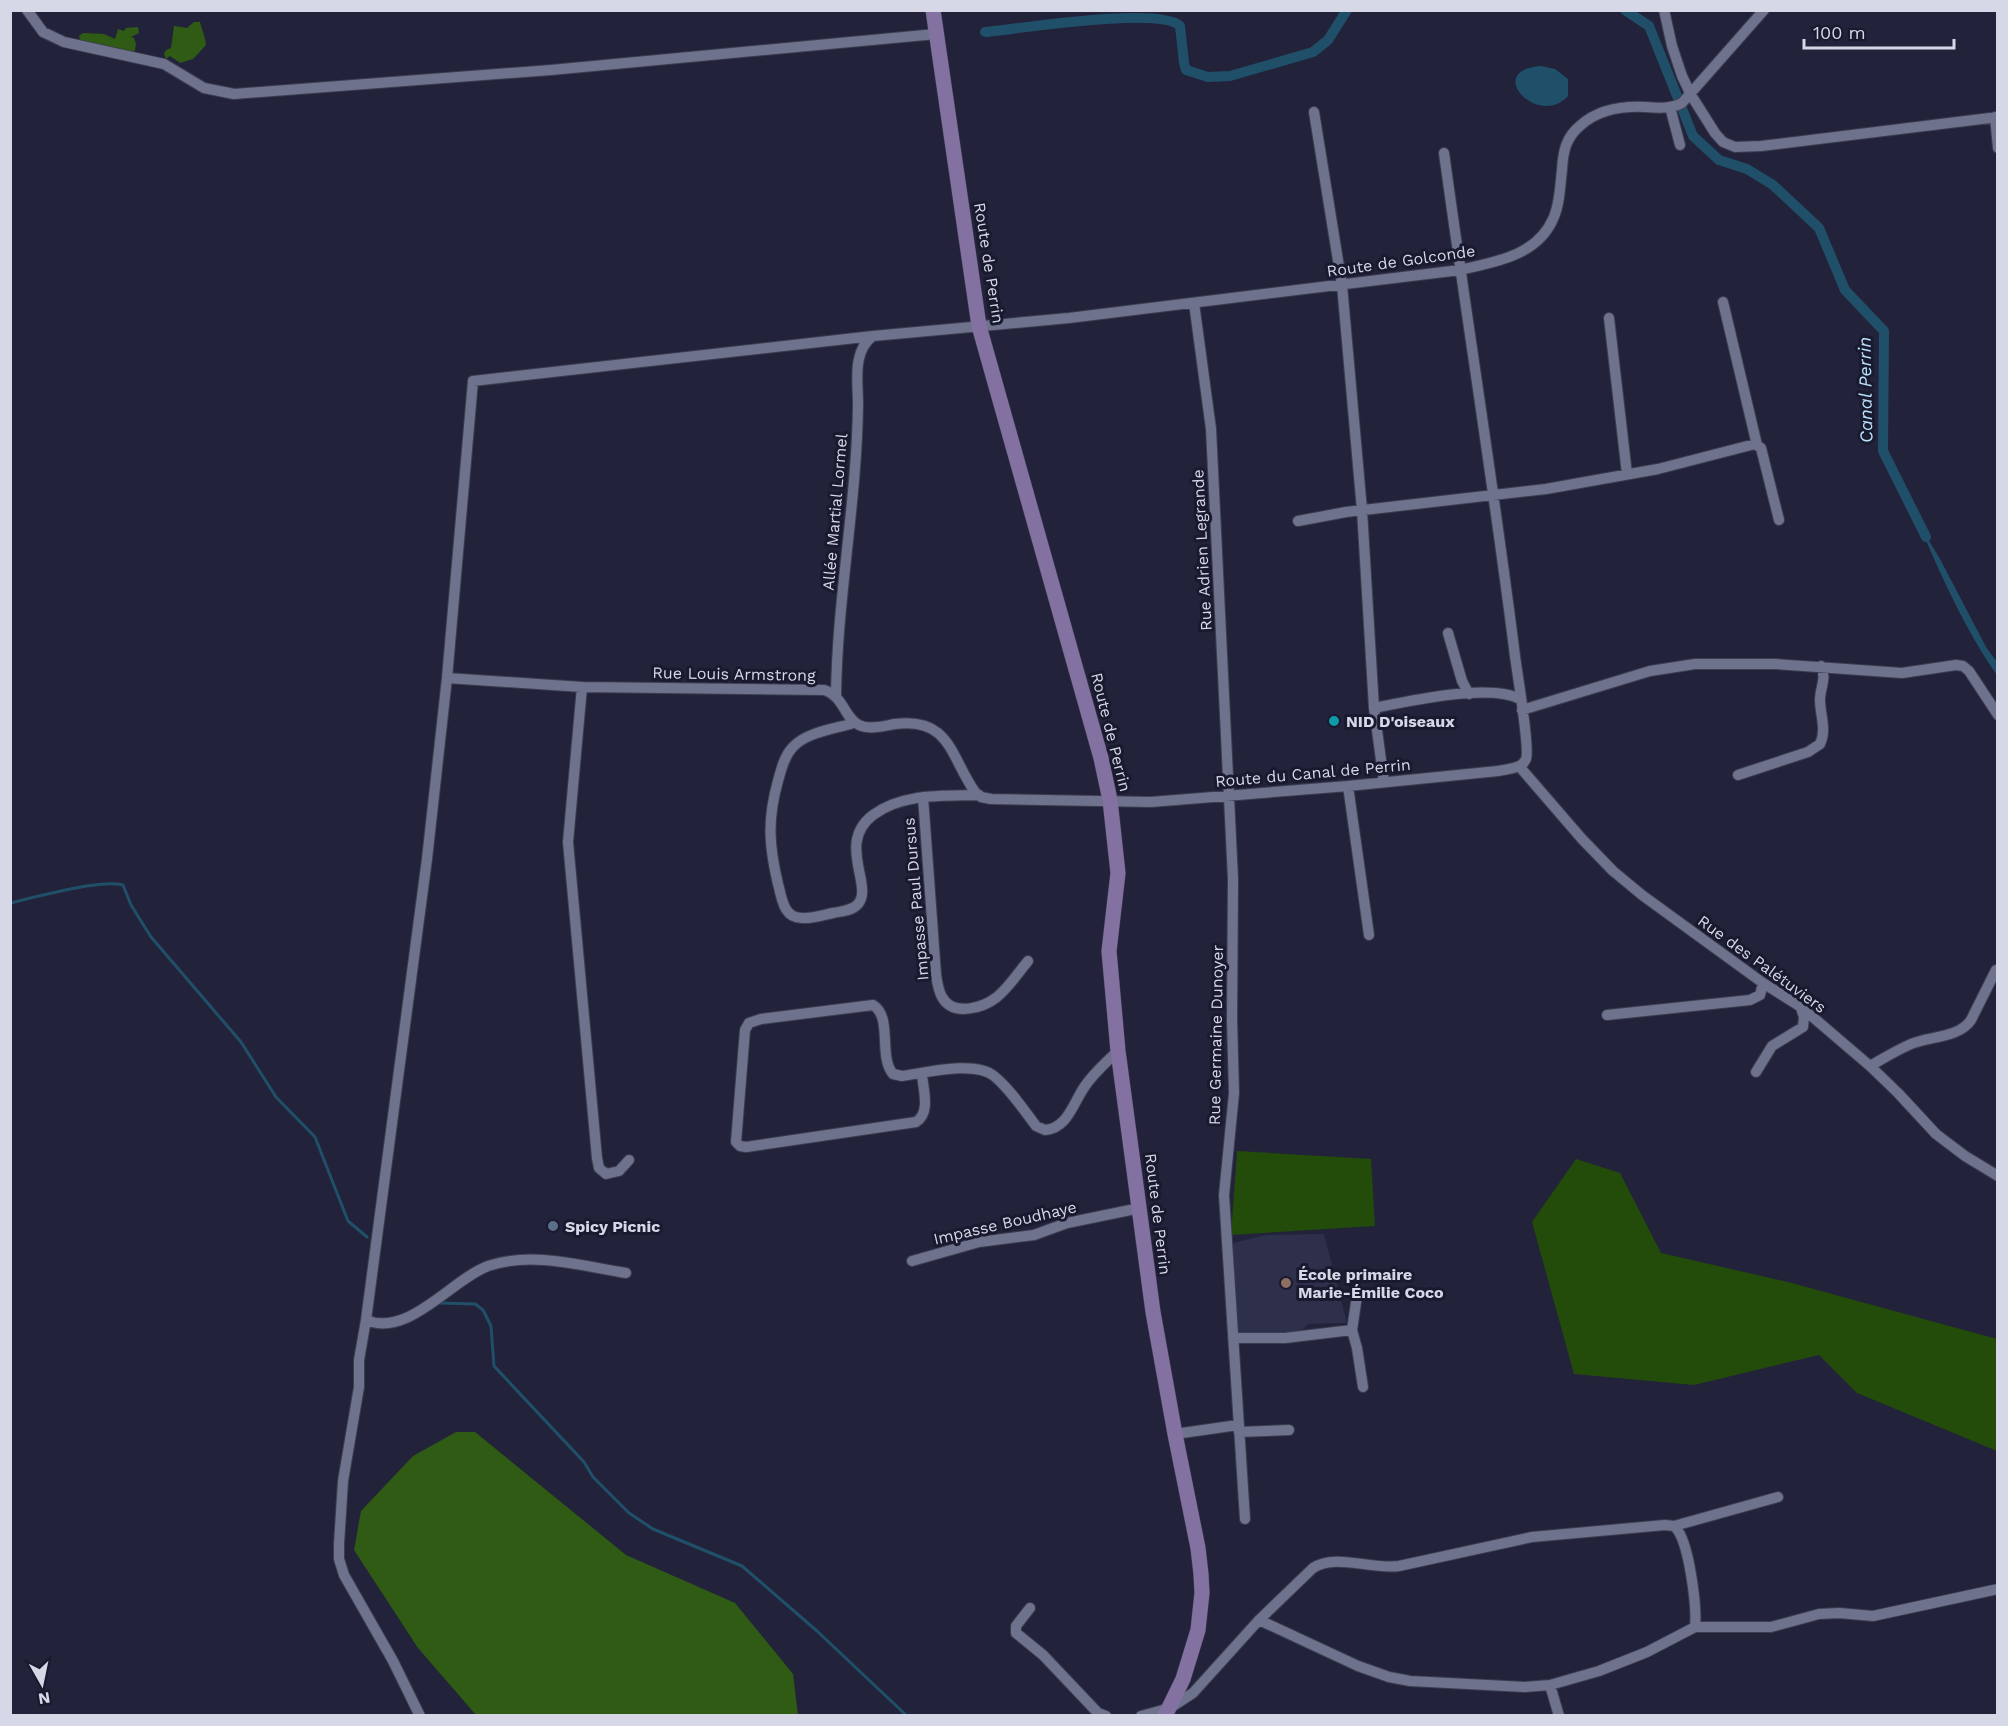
<svg xmlns="http://www.w3.org/2000/svg" width="2008" height="1726" font-family="'Work Sans',sans-serif">
<style>
.built{fill:#2e2f4b}
.green{fill:#234b0a}
.forest{fill:#2f5b15}
.water{fill:#205069}
.lines{fill:none;stroke-linecap:round;stroke-linejoin:round}
.stream{stroke:#205069;stroke-width:3}
.canal{stroke:#205069;stroke-width:10}
.street-casing{stroke:#3c3d50;stroke-width:12}
.secondary-casing{stroke:#3c3d50;stroke-width:16}
.street{stroke:#6f728d;stroke-width:10}
.secondary{stroke:#8371a2;stroke-width:15}
.culture-dot{fill:#0f9aa8;stroke:#191a2f;stroke-width:2}
.service-dot{fill:#5c6f8a;stroke:#191a2f;stroke-width:2}
.education-dot{fill:#8d6e63;stroke:#191a2f;stroke-width:2}
.labels{text-anchor:middle;dominant-baseline:central;stroke-width:6;stroke-linejoin:round;paint-order:stroke}
.street-label{font-size:16px;fill:#d6d8e7;stroke:#191a2f}
.poi-label{font-size:16px;font-weight:bold;fill:#d6d8e7;stroke:#191a2f;text-anchor:start}
.water-label{font-size:18px;font-style:italic;fill:#b7e2fb;stroke:#191a2f}
</style>
<rect width="100%" height="100%" fill="#22233a"/>
<path class="built" d="M1324 1234 1347 1323 1308 1324 1299 1333 1238 1334 1233 1243 1266 1235Z"/>
<path class="green" d="M1237 1151 1371 1159 1375 1226 1231 1235Z
M1576 1159 1620 1173 1661 1253 1788 1282 1997 1339V1451L1857 1393 1819 1355 1694 1385 1574 1374 1532 1222Z"/>
<path class="forest" d="M194 22H200C202 30 205 36 206 45L193 59 180 63 170 56 166 59 164 54 166 50 171 48 174 26 187 28Z
M138 27 139 33 131 37 134 38 136 44 134 54 80 41 79 36 83 33 104 34 115 39 118 29 124 31 126 28Z
M456 1432H475L626 1555 735 1603 793 1674 798 1715H476L418 1648 354 1550 361 1511 413 1456Z"/>
<path class="water" d="M1541 66 1555 69 1568 79V96C1538 129 1483 70 1541 66Z
M1920 526 1940 559 1986 647 1997 662V675C1967 633 1940 574 1920 526Z"/>
<g class="lines">
<path class="stream" d="M10 903C36 897 101 879 123 885L131 905 151 937 241 1042 276 1097 315 1137 348 1221 367 1237
M440 1303 475 1304 483 1310 491 1326 494 1366 584 1462 593 1477 629 1513 653 1529 742 1566 817 1631 907 1716"/>
<path class="canal" d="M1625 10 1649 26 1693 136 1719 160 1747 169 1773 185 1819 228 1845 290 1884 331 1883 451 1926 537
M985 32C1018 29 1160 6 1180 26L1184 63 1186 70 1208 77 1230 76 1313 52 1328 40 1347 10"/>
<g class="street-casing">
<path id="street" d="M27 10 43 32 64 42 164 64 204 88 234 94 551 70 936 34
M1664 10 1672 46 1682 76 1691 95 1715 133 1723 142 1735 147 1761 146 1998 117
M1670 107 1680 145
M1314 112 1342 285 1362 510 1374 708 1384 782
M1995 117 1998 148
M1723 302 1757 445
M1194 303 1211 429 1233 879 1232 1020 1234 1093 1224 1195 1245 1519
M1609 318 1627 474
M1298 521 1346 512 1546 489 1658 469 1755 444 1761 448 1779 520
M1448 633 1462 681 1469 694
M447 678 582 687 824 690C844 696 844 718 859 725 869 730 884 726 895 724 950 717 950 756 975 792L981 797 991 799 1151 802 1348 786 1498 771C1507 769 1522 769 1526 759 1530 749 1517 672 1515 656 1494 488 1467 321 1444 153
M582 687 568 842 597 1158 599 1168 606 1174 619 1171 629 1160
M836 696C837 599 857 502 858 404 858 382 852 351 873 336
M1374 708C1409 701 1489 683 1520 699
M1522 710 1650 671 1695 664H1775L1902 673 1956 665 1963 666 1969 671 1998 715
M854 723C834 729 806 732 792 748 784 757 781 770 778 781 767 820 769 846 778 884 782 898 783 918 802 918 812 919 823 915 833 913 842 911 852 911 858 904 874 886 836 843 873 815 903 793 943 796 979 795
M1519 766 1582 839 1613 871 1642 895 1763 983 1801 1007 1870 1066 1898 1093 1936 1134 1965 1156 1998 1176
M1738 775 1808 752 1820 744C1827 730 1820 715 1820 700 1820 687 1827 679 1821 666
M1348 786 1369 935
M923 797 936 974C937 982 938 990 942 997 953 1017 983 1008 997 997 1009 987 1018 973 1028 961
M1607 1015 1750 1000 1760 995 1763 983
M1870 1066C1884 1058 1897 1050 1911 1044 1930 1036 1959 1038 1971 1020L1996 970
M1756 1072 1772 1046 1803 1027 1804 1017 1801 1008
M922 1074C923 1089 931 1113 916 1122L746 1147 740 1146 736 1142 745 1030 749 1023 761 1019 873 1005C893 1017 878 1057 893 1074L902 1076C925 1073 975 1060 994 1076 1010 1089 1023 1109 1036 1126L1045 1130C1068 1128 1073 1103 1085 1086 1094 1073 1106 1062 1118 1051
M912 1261 979 1242 1034 1235 1067 1223 1140 1208
M1358 1289 1352 1330 1357 1348 1363 1387
M366 1320C408 1338 451 1280 488 1266 532 1251 582 1266 626 1273
M1234 1338H1285L1352 1330
M1239 1432 1289 1430
M1175 1434 1238 1425
M1674 1526C1689 1538 1697 1607 1695 1627
M1030 1608 1016 1626V1633L1043 1655 1098 1713 1106 1716
M1259 1620 1358 1666 1389 1677 1410 1681 1525 1687 1550 1685 1599 1671 1647 1652 1695 1627H1771L1819 1614 1839 1613 1873 1616 1998 1589
M1550 1685 1559 1716
M420 1716 393 1661 344 1575 339 1559V1544L343 1481 359 1387V1360L366 1320 427 859 447 678 473 381 873 336 1069 318 1460 270C1494 262 1537 256 1553 219 1560 204 1560 186 1562 170 1563 151 1566 137 1581 125 1599 109 1622 106 1645 107 1657 108 1671 109 1682 103L1764 10
M1141 1716 1170 1708 1193 1693 1259 1620 1313 1568C1335 1553 1372 1570 1399 1566L1532 1537 1665 1525 1674 1526 1778 1497"/>
</g>
<g class="secondary-casing">
<path id="secondary" d="M933 10 979 326 1101 758 1110 800 1118 873 1109 951 1118 1051 1153 1312 1175 1434 1198 1548 1201 1574 1202 1593 1198 1630 1183 1679 1165 1716"/>
</g>
<use href="#street" class="street"/>
<use href="#secondary" class="secondary"/>
</g>
<circle class="culture-dot" cx="1334" cy="721" r="6"/>
<circle class="service-dot" cx="553" cy="1226" r="6"/>
<circle class="education-dot" cx="1286" cy="1283" r="6"/>
<g class="labels">
<g class="street-label">
<text transform="translate(1401 261) rotate(-8)">Route de Golconde</text>
<text transform="translate(989 263) rotate(81)">Route de Perrin</text>
<text transform="translate(835 512) rotate(-85)">Allée Martial Lormel</text>
<text transform="translate(1202 550) rotate(-93)">Rue Adrien Legrande</text>
<text transform="translate(734 674) rotate(1)">Rue Louis Armstrong</text>
<text transform="translate(1111 732) rotate(76)">Route de Perrin</text>
<text transform="translate(1313 773) rotate(-5)">Route du Canal de Perrin</text>
<text transform="translate(916 899) rotate(-95)">Impasse Paul Dursus</text>
<text transform="translate(1762 964) rotate(36)">Rue des Palétuviers</text>
<text transform="translate(1216 1035) rotate(-89)">Rue Germaine Dunoyer</text>
<text transform="translate(1158 1214) rotate(83)">Route de Perrin</text>
<text transform="translate(1005 1223) rotate(-13)">Impasse Boudhaye</text>
</g>
<g class="poi-label">
<text x="1346" y="721">NID D'oiseaux</text>
<text x="565" y="1226">Spicy Picnic</text>
<text x="1298" y="1274">École primaire<tspan x="1298" dy="18">Marie-Émilie Coco</tspan></text>
</g>
<g class="water-label">
<text transform="translate(1865 390) rotate(-91)">Canal Perrin</text>
</g>
</g>
<rect width="2008" height="1726" fill="none" stroke="#d6d8e7" stroke-width="24"/>
<g transform="translate(42 1684) rotate(171)" stroke="#191a2f" stroke-width="4.5" paint-order="stroke">
<path d="M0-4.5L10 22L0 15L-10 22Z" fill="#d6d8e7"/>
<text y="-9" font-size="16" font-weight="bold" text-anchor="middle" fill="#d6d8e7">N</text>
</g>
<path d="M1804 39v9h150v-9" fill="none" stroke="#d6d8e7" stroke-width="3"/>
<text x="1813" y="39" font-size="18" fill="#d6d8e7" stroke="#191a2f" stroke-width="4.5" paint-order="stroke">100 m</text>
</svg>
